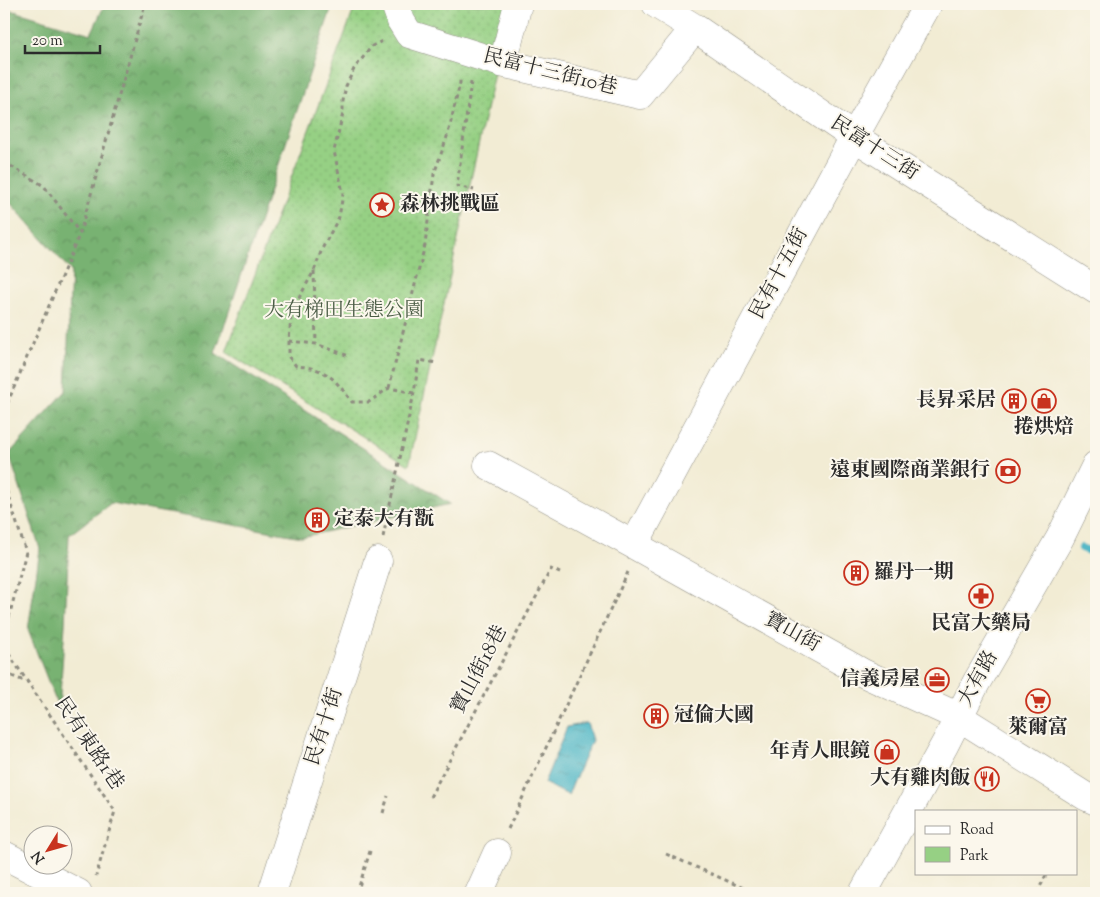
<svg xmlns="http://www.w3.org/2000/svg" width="1100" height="897" font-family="'Sorts Mill Goudy','Noto Serif TC',serif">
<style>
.green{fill:url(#green-dots);stroke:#607e58}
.forest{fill:url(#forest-crowns);stroke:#526e4e}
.water{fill:url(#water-ripples);stroke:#397078}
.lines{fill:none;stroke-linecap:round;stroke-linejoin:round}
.stream{stroke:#47b4c4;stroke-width:8}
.minor-casing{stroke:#8e8c80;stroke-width:29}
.path{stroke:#8e8c80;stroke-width:3;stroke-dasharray:4 4;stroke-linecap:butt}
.minor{stroke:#fff;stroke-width:28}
.labels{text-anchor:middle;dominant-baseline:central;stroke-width:4;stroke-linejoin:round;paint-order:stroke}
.street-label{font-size:20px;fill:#2b2b2b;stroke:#fbf7ec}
.poi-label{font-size:20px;font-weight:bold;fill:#2b2b2b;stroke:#fbf7ec;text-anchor:end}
.park-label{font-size:20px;fill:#4b5d46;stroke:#fbf7ec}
</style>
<defs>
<pattern id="green-dots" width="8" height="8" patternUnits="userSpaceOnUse" patternTransform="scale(1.25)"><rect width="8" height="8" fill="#96d084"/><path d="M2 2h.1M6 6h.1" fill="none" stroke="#81b372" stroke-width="1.8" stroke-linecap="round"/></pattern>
<pattern id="forest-crowns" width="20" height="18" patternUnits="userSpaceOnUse" patternTransform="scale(1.25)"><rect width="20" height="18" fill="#78b272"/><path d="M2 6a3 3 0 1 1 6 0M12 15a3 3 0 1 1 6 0" fill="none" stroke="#63915e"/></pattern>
<pattern id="water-ripples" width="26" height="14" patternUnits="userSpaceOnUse" patternTransform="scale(1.25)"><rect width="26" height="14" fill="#47b4c4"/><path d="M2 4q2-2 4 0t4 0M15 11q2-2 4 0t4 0" fill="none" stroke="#3b939f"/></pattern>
</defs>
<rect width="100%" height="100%" fill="#fbf7ec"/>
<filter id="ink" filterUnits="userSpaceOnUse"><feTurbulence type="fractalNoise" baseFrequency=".02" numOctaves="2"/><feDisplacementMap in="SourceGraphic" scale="10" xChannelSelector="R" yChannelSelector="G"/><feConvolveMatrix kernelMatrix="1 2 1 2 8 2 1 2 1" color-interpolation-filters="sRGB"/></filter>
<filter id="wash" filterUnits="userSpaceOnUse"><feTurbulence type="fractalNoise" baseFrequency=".0096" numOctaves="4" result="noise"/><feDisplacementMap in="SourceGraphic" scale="20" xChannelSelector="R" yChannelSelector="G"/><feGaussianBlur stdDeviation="1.12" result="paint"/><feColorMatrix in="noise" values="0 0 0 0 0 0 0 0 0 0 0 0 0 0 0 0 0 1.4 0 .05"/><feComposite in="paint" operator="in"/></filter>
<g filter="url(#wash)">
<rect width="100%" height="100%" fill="#f2ecd4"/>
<path class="green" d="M356 4H509L409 465 226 352Z"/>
<path class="forest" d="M105 4H333L215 353 450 504 302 537 111 503 69 535 65 625 59 709 28 630 40 549 9 454 66 391 71 271 4 196V8L91 34Z"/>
<path class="water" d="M587 723 592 740 568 795 544 783 567 727Z"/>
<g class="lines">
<path class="stream" d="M1082 548 1096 554"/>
</g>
</g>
<g filter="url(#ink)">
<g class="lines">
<g class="minor-casing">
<path id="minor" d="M395 4 401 21 409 34 501 63 640 95 695 28
M656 4 695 28 854 137 1096 290
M503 63 518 4
M488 465 634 545 863 673 959 717 1085 796 1096 801
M634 545 854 137 928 4
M4 855 78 893
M272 893 378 561
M479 893 497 853
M863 893 945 744 976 683 1060 538 1096 465"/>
</g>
<path class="path" d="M382 41 372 46 354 69 346 86 343 101V113L334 151 343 193 341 206 339 217 322 249 314 271 300 296 291 317 289 341V357L296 366C327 368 334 378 352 402H369L389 388 414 393
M471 82 457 186 474 190
M4 162 44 186 79 232
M314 271 316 344
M289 341 316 344 349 356
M389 388 425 245 434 174 448 134 460 83V78
M4 411 80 233 145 4
M4 483 26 552 4 636
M383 537 414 393 419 360 437 363
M4 647 115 811 96 876
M4 673 27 682
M430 797 551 569 562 574
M383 813 388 796
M508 829 628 572
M666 854 755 893
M5 893 6 891 11 893
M357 893 371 848
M1037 893 1047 873"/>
<use href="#minor" class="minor"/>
</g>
</g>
<defs>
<g id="sight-ring" transform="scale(1.25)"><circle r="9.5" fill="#fbf7ec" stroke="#c8321e" stroke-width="1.5"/><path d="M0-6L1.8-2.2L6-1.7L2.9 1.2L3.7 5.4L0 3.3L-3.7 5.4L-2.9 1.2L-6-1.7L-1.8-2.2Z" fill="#c8321e"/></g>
<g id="building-ring" transform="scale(1.25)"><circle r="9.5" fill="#fbf7ec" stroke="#c8321e" stroke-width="1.5"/><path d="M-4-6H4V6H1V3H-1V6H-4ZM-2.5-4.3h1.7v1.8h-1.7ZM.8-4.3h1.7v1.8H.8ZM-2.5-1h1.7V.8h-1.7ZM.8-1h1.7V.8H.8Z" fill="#c8321e"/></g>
<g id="shop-ring" transform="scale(1.25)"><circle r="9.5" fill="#fbf7ec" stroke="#c8321e" stroke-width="1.5"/><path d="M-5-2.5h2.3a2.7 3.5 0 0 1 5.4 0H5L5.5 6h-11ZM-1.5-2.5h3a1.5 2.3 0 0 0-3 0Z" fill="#c8321e"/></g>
<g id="bank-ring" transform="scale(1.25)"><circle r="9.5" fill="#fbf7ec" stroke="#c8321e" stroke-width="1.5"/><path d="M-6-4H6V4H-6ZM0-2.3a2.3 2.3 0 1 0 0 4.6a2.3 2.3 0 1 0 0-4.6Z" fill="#c8321e"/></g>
<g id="pharmacy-ring" transform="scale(1.25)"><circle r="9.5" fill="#fbf7ec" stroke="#c8321e" stroke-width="1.5"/><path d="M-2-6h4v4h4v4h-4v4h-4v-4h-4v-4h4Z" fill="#c8321e"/></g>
<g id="office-ring" transform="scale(1.25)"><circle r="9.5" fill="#fbf7ec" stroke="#c8321e" stroke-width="1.5"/><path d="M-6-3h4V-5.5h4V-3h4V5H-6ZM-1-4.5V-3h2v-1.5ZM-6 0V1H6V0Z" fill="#c8321e"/></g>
<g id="supermarket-ring" transform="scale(1.25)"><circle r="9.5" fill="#fbf7ec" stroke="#c8321e" stroke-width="1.5"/><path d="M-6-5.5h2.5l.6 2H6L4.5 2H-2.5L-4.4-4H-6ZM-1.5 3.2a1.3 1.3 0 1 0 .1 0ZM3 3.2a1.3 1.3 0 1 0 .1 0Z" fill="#c8321e"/></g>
<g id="restaurant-ring" transform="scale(1.25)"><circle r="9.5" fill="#fbf7ec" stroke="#c8321e" stroke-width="1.5"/><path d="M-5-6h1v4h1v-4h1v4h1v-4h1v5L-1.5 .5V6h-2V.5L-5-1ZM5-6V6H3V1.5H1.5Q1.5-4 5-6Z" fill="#c8321e"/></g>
</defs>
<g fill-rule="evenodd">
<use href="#sight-ring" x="382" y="205"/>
<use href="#building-ring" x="1014" y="401"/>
<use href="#shop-ring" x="1044" y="401"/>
<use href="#bank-ring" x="1008" y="471"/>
<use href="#building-ring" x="317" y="520"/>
<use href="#building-ring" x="856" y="573"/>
<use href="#pharmacy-ring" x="981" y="596"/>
<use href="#office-ring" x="937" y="680"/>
<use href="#supermarket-ring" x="1038" y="701"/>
<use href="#building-ring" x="656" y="716"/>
<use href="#shop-ring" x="887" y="752"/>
<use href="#restaurant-ring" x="987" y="779"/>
</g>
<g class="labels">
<g class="street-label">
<text transform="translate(550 73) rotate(14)">民富十三街10巷</text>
<text transform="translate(874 149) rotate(33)">民富十三街</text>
<text transform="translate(780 274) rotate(-62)">民有十五街</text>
<text transform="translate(792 633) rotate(29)">寶山街</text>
<text transform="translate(480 670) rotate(-62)">寶山街18巷</text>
<text transform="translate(979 679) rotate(-61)">大有路</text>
<text transform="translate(325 727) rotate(-72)">民有十街</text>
<text transform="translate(88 744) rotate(56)">民有東路1巷</text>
</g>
<g class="poi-label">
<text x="400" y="205" text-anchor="start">森林挑戰區</text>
<text x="996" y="401">長昇采居</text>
<text x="1044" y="428" text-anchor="middle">捲烘焙</text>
<text x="990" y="471">遠東國際商業銀行</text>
<text x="334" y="520" text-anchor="start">定泰大有翫</text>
<text x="874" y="573" text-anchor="start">羅丹一期</text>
<text x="981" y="624" text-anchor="middle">民富大藥局</text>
<text x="920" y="680">信義房屋</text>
<text x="674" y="716" text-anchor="start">冠倫大國</text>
<text x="1038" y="728" text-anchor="middle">萊爾富</text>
<text x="870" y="752">年青人眼鏡</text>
<text x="970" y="779">大有雞肉飯</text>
</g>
<g class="park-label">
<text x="344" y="311">大有梯田生態公園</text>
</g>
</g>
<rect width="1100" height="897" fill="none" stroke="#fbf7ec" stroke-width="20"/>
<rect x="915" y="810" width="162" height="65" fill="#fbf7ec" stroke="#a8a59f"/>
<rect x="925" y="826" width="25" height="8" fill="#ffffff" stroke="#a8a59f"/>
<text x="960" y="834" font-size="15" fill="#2b2b2b">Road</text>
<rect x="925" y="847" width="25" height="15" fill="#96d084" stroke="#a8a59f"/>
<text x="960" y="860" font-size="15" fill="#2b2b2b">Park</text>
<g transform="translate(48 850) rotate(233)"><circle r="24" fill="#fbf7ec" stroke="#a8a59f"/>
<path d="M0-4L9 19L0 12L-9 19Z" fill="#c8321e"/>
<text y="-8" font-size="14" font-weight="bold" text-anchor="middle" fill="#2b2b2b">N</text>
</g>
<path d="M25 45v8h75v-8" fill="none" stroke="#2b2b2b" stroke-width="2.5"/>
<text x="32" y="45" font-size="15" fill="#2b2b2b" stroke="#fbf7ec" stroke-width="4" paint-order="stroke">20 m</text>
</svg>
